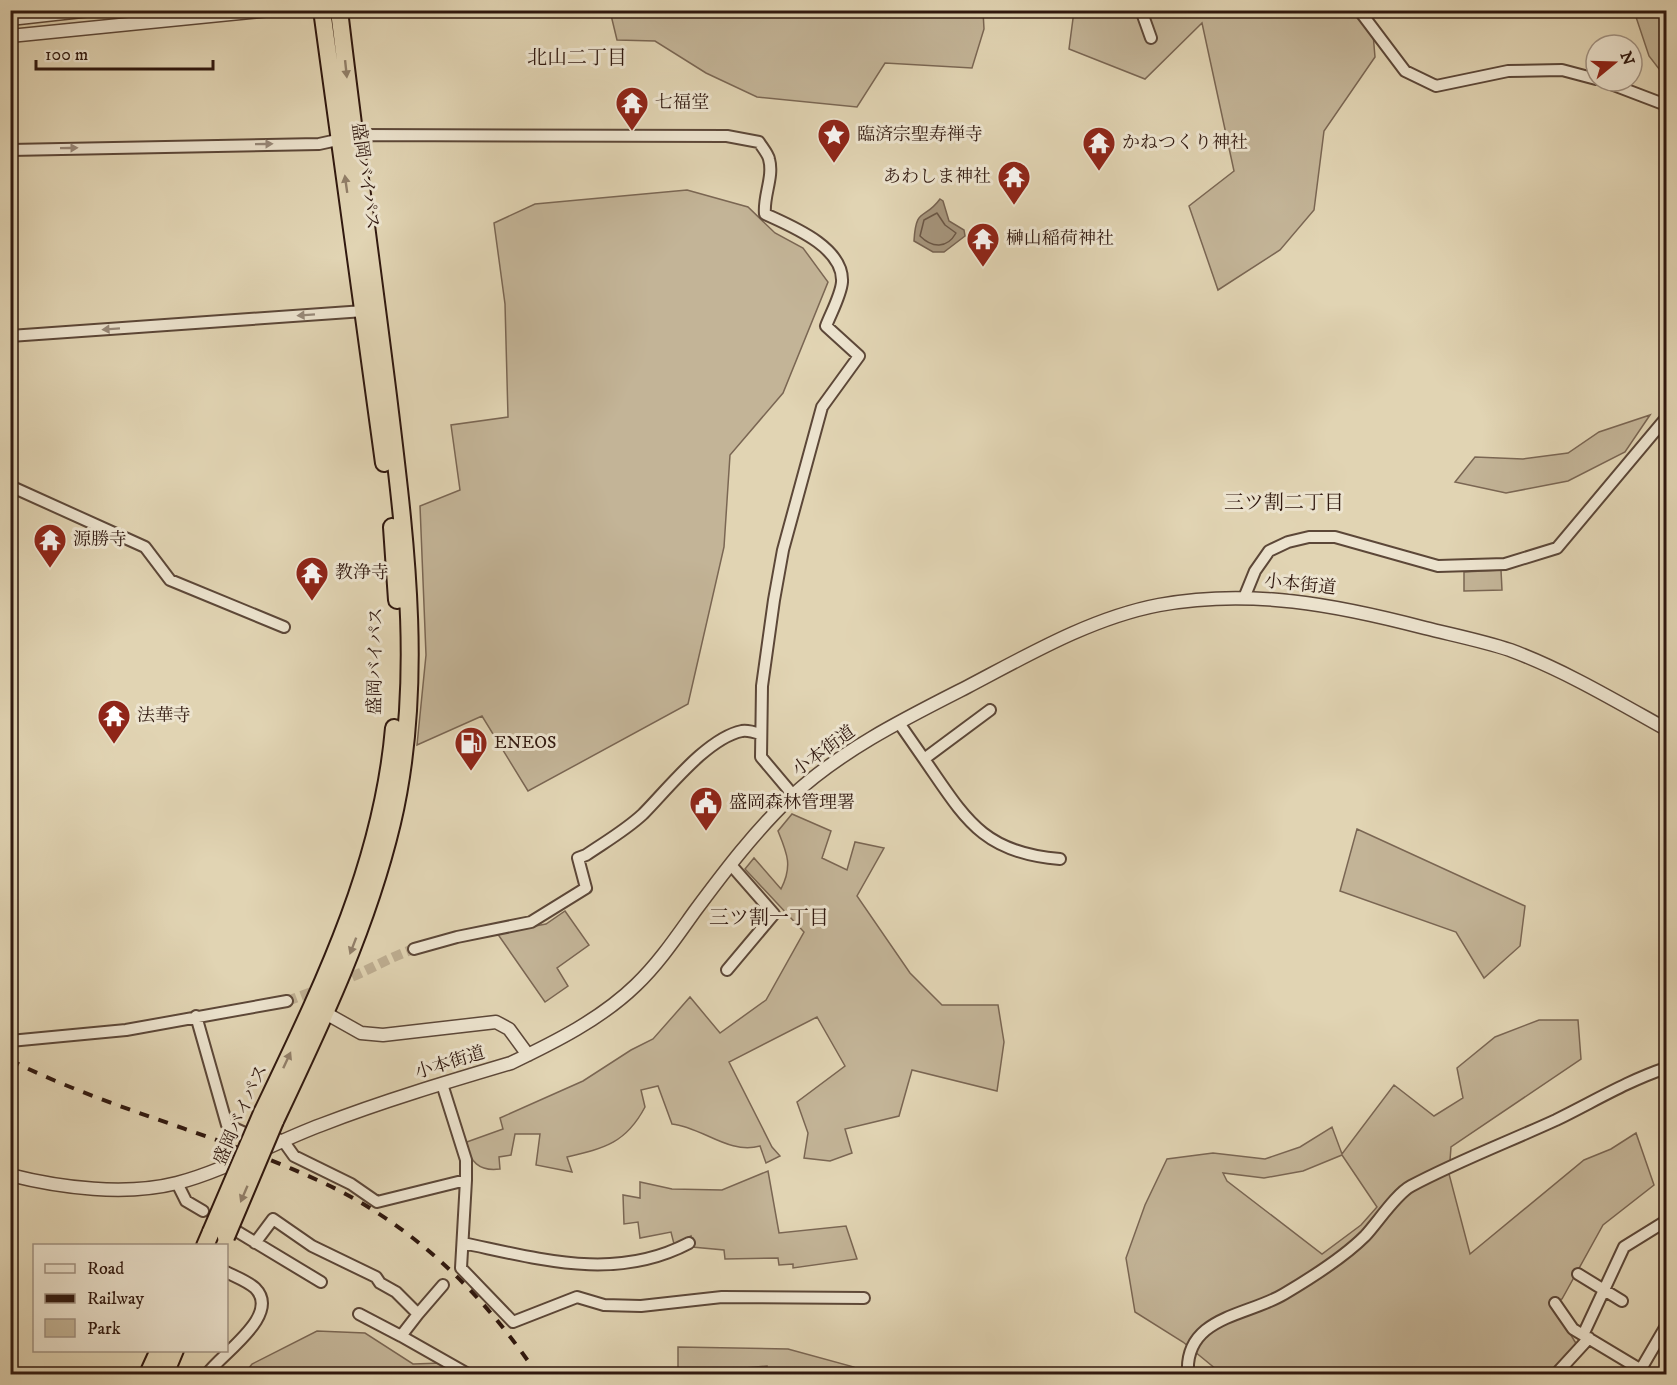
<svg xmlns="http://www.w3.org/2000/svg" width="1677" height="1385" font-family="'IM FELL DW Pica','Noto Serif JP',serif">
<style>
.green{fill:#c3b497;stroke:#7a6653;stroke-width:1.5;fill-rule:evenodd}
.water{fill:#a5947b;stroke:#766250;stroke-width:1.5}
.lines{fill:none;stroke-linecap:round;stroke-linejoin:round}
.shore{stroke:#6a5645;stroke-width:1.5}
.minor-tunnel{stroke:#beae92;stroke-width:10;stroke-dasharray:10 5;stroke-linecap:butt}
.minor-casing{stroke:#5c4738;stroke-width:14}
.tertiary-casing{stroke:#5c4738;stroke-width:15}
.trunk-casing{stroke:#30180f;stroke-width:20}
.minor{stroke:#ece3ce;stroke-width:10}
.tertiary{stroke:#ece3ce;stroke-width:12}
.trunk{stroke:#e1d4b3;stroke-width:16}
.rail{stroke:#30180f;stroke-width:4;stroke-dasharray:10 10;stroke-linecap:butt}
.trunk-bridge-casing{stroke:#30180f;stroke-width:20;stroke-linecap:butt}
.trunk-bridge{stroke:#e1d4b3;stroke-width:16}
.oneway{fill:#917f69}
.oneway2{fill:#978878}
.labels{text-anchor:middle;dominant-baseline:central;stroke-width:6;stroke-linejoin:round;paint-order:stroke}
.poi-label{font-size:18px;fill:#30180f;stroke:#ece3ce;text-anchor:start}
.street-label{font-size:18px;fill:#30180f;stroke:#ece3ce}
.neighbourhood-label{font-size:20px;fill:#30180f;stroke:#ece3ce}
</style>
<rect width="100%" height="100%" fill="#e1d4b3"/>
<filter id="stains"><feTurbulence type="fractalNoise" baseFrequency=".00333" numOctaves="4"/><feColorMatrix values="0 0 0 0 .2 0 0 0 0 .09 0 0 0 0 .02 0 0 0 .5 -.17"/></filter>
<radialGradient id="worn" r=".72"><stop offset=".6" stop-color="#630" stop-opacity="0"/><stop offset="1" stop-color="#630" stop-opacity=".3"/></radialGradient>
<path class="green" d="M1371 10 1375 57 1324 131 1314 210 1280 250 1218 290 1189 206 1234 171 1202 23 1145 79 1069 49 1074 11Z
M983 11 984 29 972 68 885 63 857 107 757 97 706 73 655 41 617 40 610 11Z
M1634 11H1666V78L1649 56Z
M687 190 748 207 775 233 803 248 828 282 783 393 730 455 724 547 688 704 528 791 482 716 417 745 426 655 420 506 460 490 451 425 508 417 505 304 494 223 535 204Z
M1650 415 1625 452 1568 481 1506 493 1455 482 1475 457 1523 459 1568 453 1599 432Z
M1501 570 1502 590 1464 591V572Z
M792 814 831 831 822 858 847 870 855 842 884 848 857 896 910 973 942 1005H998L1004 1042 997 1091 912 1070 899 1116 845 1129 852 1153 830 1161 804 1158 808 1133 797 1102 845 1066 817 1017 729 1062 772 1147 780 1156 766 1163 760 1146C729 1155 702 1127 672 1124L658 1086 641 1090 645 1107C626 1143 605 1148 567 1157L572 1172 536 1165 540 1134H515L511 1155 499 1157 500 1169C478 1172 471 1161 464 1143L503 1129 500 1118 583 1081 631 1050 653 1039 690 997 720 1033 766 1000 804 932 745 869 754 858 781 889C793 866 787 853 778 831Z
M1357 829 1525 906 1520 946 1484 978 1456 932 1340 891Z
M565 911 589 945 557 968 568 986 545 1002 497 933 546 924Z
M1539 1020H1578L1581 1059 1451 1147 1449 1174 1470 1254 1584 1160 1611 1149 1636 1133 1654 1185 1603 1225 1562 1299 1551 1303 1577 1345 1548 1374H1222L1183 1342 1135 1312 1126 1258 1145 1205 1167 1159 1213 1153 1265 1159 1300 1147 1332 1127 1342 1154 1394 1085 1434 1116 1463 1098 1457 1068 1495 1037ZM1342 1155 1377 1207 1361 1225 1322 1254 1227 1181 1223 1173 1264 1178 1303 1171Z
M768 1171 779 1233 846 1226 857 1259 793 1268V1264L779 1265 778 1258 725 1259 724 1250 692 1247 691 1236 674 1244 671 1232 640 1238 638 1222 624 1224 623 1195 640 1198V1182L672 1189 722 1190Z
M317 1331 365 1333 413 1364 442 1363 460 1374H244L252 1364Z
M678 1347 788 1349 854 1367 856 1374H767V1366L678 1374Z"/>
<path class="water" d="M940 199 943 201 949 221 964 230 965 236 944 252H933L914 241C916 206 924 221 940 199Z"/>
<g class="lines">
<path class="shore" d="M937 213 945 225 956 233C947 249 932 248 920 236L924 220Z"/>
<path class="minor-tunnel" d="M338 982C365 973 387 958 414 949
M287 1001 320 989"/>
<g class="minor-casing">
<path id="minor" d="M1141 10 1151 38
M1359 10 1405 71 1436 86 1508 71 1562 70 1596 79
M1603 81 1666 105
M10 150 319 144 360 135 727 136 759 142C762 147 768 154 769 159 774 177 763 196 765 214 791 226 844 247 842 282 841 295 831 313 826 326L859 356 822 407 783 550 774 600 762 686 761 757 793 795
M10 336 364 311
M10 486 145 547 170 580 284 627
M1244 598 1255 571 1269 551 1288 542 1309 537H1335L1438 566 1505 564 1557 548 1666 418
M899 723 924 759 990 710
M924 759C965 818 982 853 1060 859
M414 949 457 937 531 922 586 888 578 858 586 855C605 842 626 830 643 814 667 790 707 738 742 731 748 730 754 732 760 734
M727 970 774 914 731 865
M196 1016 227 1125 247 1134 258 1135
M10 1041 126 1030 287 1001
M442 1084 466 1160V1180
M276 1138 284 1142 294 1156 351 1184 377 1202 466 1180 461 1268 513 1322 577 1297 604 1305 641 1306 722 1297 864 1298
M177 1183 186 1201 203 1211
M238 1232 321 1282
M255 1243 273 1219 312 1246 376 1277 380 1283 396 1292 418 1314 443 1285
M463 1243C540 1259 615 1282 689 1243
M1578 1274 1622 1301
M1555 1303 1573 1329 1648 1374
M359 1314 401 1336 418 1314
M1583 1335 1624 1247 1666 1221
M401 1336 468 1374
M207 1374C222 1353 282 1315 255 1288 247 1281 236 1277 226 1272
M1188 1374C1184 1316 1248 1316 1284 1294 1311 1278 1343 1258 1365 1236 1378 1222 1396 1194 1411 1186 1458 1161 1508 1142 1556 1120 1593 1102 1627 1081 1666 1068
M1556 1374 1589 1338
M1638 1374 1666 1326"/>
</g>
<g class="tertiary-casing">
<path id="tertiary" d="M10 19 91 10
M10 36 270 10
M320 1010 361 1033 383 1035 496 1022 509 1029 528 1055
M10 1175C61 1188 126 1196 177 1183 224 1171 275 1142 321 1125 383 1101 447 1082 511 1063 555 1042 601 1019 636 985 659 963 677 936 695 911 724 872 755 831 791 797 841 750 906 718 967 687 1028 655 1091 618 1159 605 1250 588 1337 605 1425 628 1453 635 1483 641 1510 650 1564 670 1616 701 1666 729"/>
</g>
<g class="trunk-casing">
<path id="trunk" d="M322 10 384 463
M392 527 397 600
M262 1113C321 989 382 867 394 728
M275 1121C321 1024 367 928 392 823 425 683 405 537 388 396 372 268 354 139 339 10
M205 1246 211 1232
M148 1374 159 1350
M165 1374 175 1350"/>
</g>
<use href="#minor" class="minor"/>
<use href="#tertiary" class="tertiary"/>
<use href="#trunk" class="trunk"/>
<path class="rail" d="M10 1060C112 1111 225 1136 328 1185 415 1227 484 1295 537 1374"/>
<g class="trunk-bridge-casing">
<path id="trunk-bridge" d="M211 1232 262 1113
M226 1237 275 1121"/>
</g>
<use href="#trunk-bridge" class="trunk-bridge"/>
</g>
<defs><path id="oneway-solid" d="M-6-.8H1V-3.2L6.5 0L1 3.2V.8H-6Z" transform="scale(1.5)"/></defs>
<g class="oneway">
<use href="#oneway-solid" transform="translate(346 69) rotate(84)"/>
<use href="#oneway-solid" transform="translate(346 184) rotate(-98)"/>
<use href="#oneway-solid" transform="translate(353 946) rotate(111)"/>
<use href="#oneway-solid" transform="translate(287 1060) rotate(-65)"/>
<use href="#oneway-solid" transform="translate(244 1194) rotate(113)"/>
</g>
<g class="oneway2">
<use href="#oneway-solid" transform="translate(264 144) rotate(-1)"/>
<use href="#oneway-solid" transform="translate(69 148) rotate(-1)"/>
<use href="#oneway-solid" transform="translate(306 315) rotate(176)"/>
<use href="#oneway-solid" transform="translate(111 329) rotate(176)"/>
</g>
<defs>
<g id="temple-pin" transform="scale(1.725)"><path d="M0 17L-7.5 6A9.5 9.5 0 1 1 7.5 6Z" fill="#8f2418" stroke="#ece3ce"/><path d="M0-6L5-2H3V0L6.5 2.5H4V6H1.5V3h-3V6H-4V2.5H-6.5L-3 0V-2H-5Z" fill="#fff"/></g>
<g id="sight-pin" transform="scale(1.725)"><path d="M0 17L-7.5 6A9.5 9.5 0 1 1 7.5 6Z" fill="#8f2418" stroke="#ece3ce"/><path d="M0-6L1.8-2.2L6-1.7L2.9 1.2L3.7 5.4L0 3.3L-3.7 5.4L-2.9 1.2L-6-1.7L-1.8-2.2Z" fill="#fff"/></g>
<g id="fuel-pin" transform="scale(1.725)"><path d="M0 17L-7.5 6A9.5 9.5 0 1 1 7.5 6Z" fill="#8f2418" stroke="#ece3ce"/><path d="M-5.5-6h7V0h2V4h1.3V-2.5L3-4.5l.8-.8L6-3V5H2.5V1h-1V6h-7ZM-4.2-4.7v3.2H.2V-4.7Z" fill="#fff"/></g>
<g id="civic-pin" transform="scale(1.725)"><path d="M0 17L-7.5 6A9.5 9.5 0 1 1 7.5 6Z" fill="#8f2418" stroke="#ece3ce"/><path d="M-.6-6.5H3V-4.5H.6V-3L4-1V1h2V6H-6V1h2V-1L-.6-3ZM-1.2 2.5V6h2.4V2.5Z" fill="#fff"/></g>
</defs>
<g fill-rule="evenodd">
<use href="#temple-pin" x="632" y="103"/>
<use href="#sight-pin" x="834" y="135"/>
<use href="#temple-pin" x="1099" y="143"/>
<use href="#temple-pin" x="1014" y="177"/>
<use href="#temple-pin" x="983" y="239"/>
<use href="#temple-pin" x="50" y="540"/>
<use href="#temple-pin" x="312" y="573"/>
<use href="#temple-pin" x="114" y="716"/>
<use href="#fuel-pin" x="471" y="743"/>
<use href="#civic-pin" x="706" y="803"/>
</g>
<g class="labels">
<g class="poi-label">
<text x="655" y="103">七福堂</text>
<text x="857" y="135">臨済宗聖寿禅寺</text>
<text x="1122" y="143">かねつくり神社</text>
<text x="991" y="177" text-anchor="end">あわしま神社</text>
<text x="1006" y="239">榊山稲荷神社</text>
<text x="73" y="540">源勝寺</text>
<text x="335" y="573">教浄寺</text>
<text x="137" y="716">法華寺</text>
<text x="494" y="743">ENEOS</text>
<text x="729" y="803">盛岡森林管理署</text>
</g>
<g class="street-label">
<text transform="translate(365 176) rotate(82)">盛岡バイパス</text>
<text transform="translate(1300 585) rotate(6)">小本街道</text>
<text transform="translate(376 661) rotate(-89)">盛岡バイパス</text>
<text transform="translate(824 751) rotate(-36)">小本街道</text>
<text transform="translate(450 1063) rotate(-17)">小本街道</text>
<text transform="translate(241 1115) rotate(-66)">盛岡バイパス</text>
</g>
<g class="neighbourhood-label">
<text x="577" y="58">北山二丁目</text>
<text x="1284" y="503">三ツ割二丁目</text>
<text x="769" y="918">三ツ割一丁目</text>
</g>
</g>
<rect width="1677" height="1385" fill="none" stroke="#e1d4b3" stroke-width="36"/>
<rect x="12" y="12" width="1653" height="1361" fill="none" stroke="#30180f" stroke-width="3"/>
<rect x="18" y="18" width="1641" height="1349" fill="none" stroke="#30180f" stroke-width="1.5"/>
<rect x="33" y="1244" width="195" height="108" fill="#ece3ce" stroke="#a19282" stroke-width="1.5"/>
<rect x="45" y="1264" width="30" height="9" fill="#ece3ce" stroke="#a19282" stroke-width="1.5"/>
<text x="87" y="1274" font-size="18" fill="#30180f">Road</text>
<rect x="45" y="1294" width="30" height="9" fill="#30180f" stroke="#a19282" stroke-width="1.5"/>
<text x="87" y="1304" font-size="18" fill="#30180f">Railway</text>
<rect x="45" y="1319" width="30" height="18" fill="#c3b497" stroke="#a19282" stroke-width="1.5"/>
<text x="87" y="1334" font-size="18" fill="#30180f">Park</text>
<g transform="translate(1614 63) rotate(71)"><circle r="28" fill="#ece3ce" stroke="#a19282" stroke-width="1.5"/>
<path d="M0-4.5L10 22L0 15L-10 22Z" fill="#8f2418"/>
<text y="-9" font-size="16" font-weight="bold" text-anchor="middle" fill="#30180f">N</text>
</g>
<path d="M36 60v9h177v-9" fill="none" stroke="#30180f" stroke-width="3"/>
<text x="45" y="60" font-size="18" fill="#30180f" stroke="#ece3ce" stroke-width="4.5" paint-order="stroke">100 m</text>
<rect width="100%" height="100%" filter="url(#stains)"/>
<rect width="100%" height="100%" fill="url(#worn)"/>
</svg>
